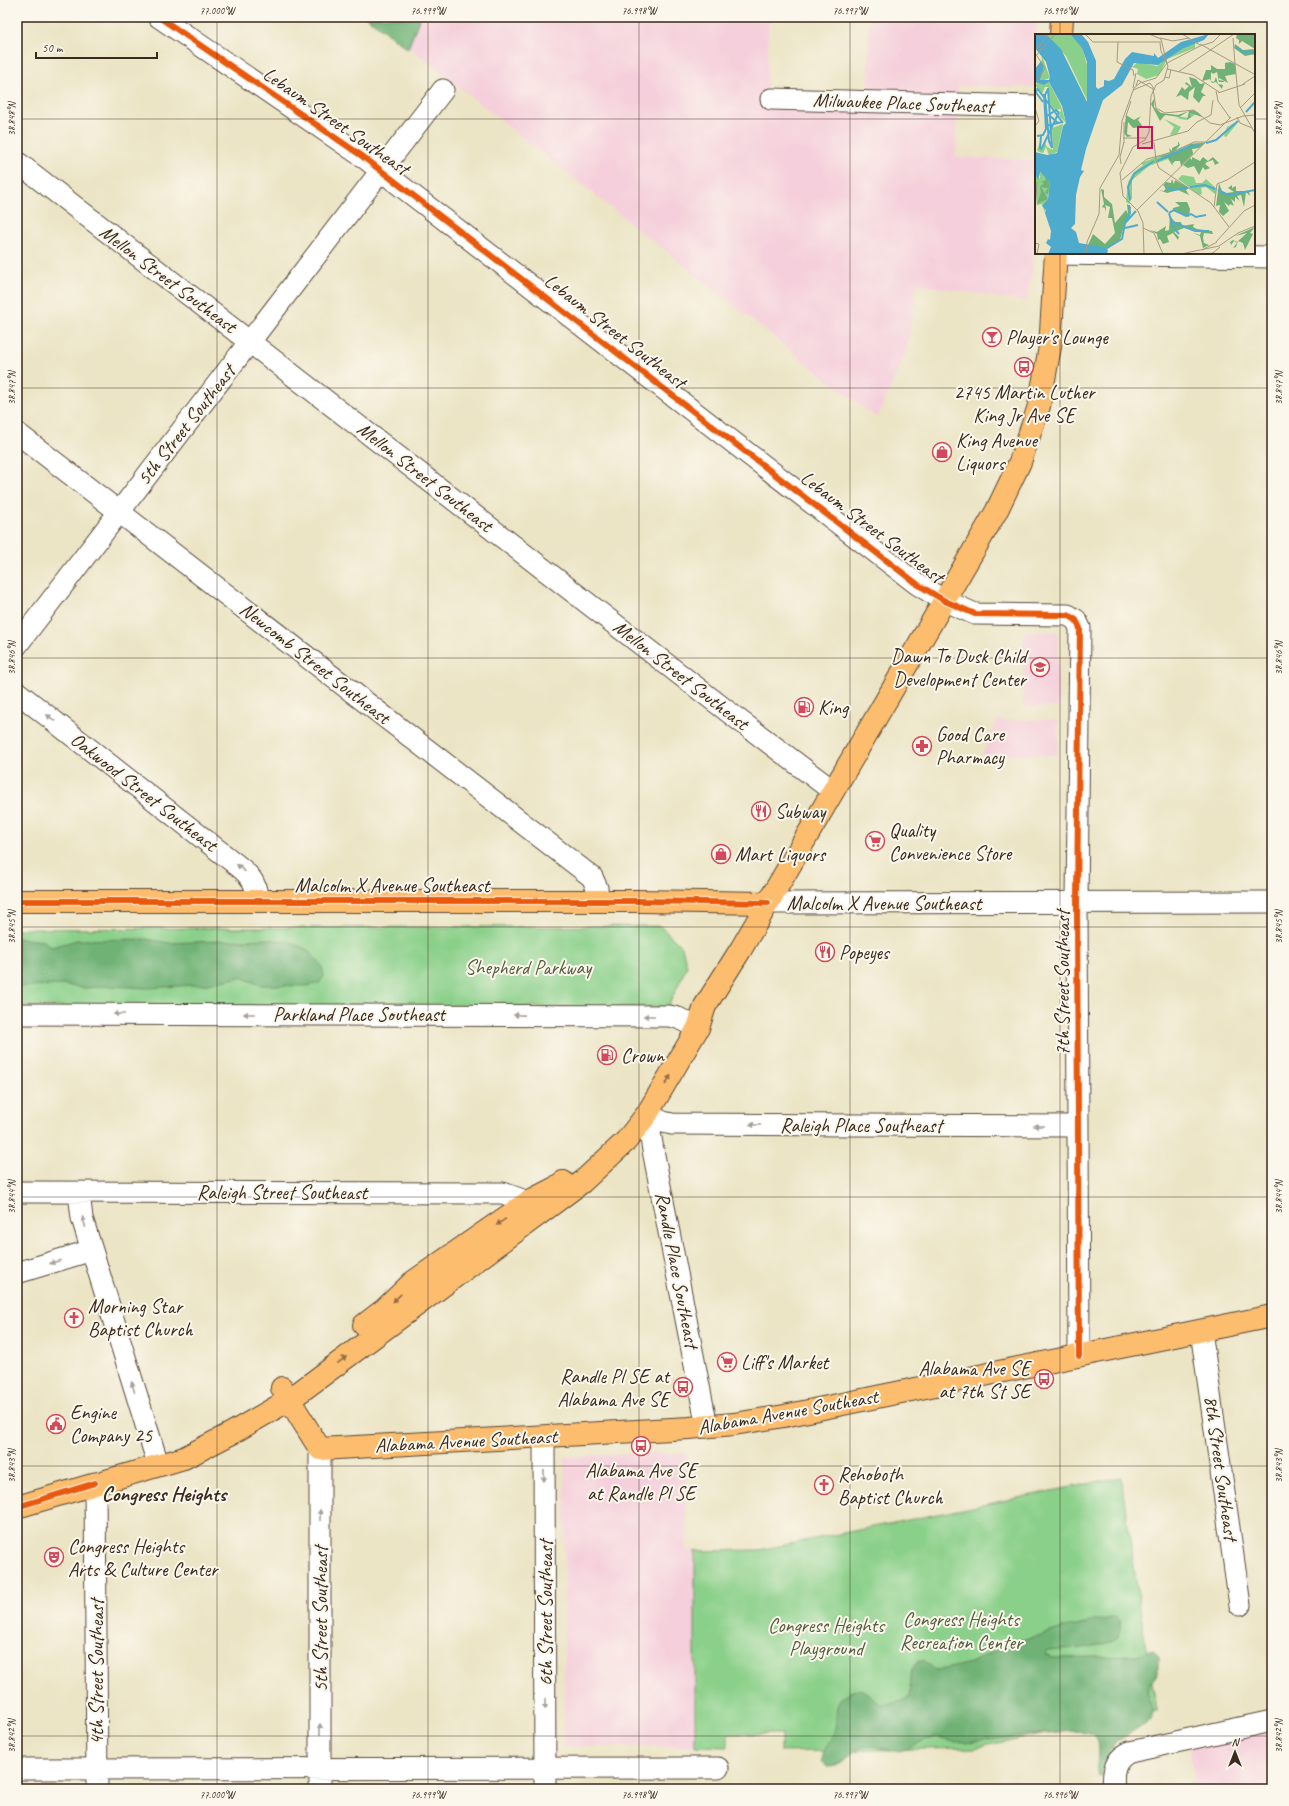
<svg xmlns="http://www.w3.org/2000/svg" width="1289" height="1806" font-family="Caveat,sans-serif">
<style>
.built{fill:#f5cfdb}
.green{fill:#8bd08a;stroke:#637d54}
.forest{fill:#70b276;stroke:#566e4a}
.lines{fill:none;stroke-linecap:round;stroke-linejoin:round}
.minor-casing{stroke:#554637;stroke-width:23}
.major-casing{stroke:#554637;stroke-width:24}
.minor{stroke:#fff;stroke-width:21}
.major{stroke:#fcbd6e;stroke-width:22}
.cycleway-casing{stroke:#fbf7ec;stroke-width:8}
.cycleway{stroke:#e8590c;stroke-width:6}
.oneway{fill:#a79f9a}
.oneway2{fill:#926c42}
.ticks{fill:none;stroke:#3b2a1e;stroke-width:1;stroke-opacity:0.45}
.labels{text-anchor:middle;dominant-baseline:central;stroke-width:4;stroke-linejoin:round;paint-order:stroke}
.street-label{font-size:20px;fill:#3b2a1e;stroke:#fbf7ec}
.poi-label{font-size:20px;fill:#3b2a1e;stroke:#fbf7ec;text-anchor:start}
.park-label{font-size:20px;fill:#535c3e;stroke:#fbf7ec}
.neighbourhood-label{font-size:21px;font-weight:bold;fill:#3b2a1e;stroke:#fbf7ec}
.inset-river{fill:none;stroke:#4fabcd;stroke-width:2}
.inset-road{fill:none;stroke:#a59a82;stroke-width:1}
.view{fill:#c2185b;fill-opacity:0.15;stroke:#c2185b;stroke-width:2}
.inset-edge{fill:none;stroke:#3b2a1e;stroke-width:2}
.neatline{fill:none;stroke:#3b2a1e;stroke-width:1.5}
.ticks-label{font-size:10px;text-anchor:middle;fill:#3b2a1e}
</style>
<rect width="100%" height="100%" fill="#fbf7ec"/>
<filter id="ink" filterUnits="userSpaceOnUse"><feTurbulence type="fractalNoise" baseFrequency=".025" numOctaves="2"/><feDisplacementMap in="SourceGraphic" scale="8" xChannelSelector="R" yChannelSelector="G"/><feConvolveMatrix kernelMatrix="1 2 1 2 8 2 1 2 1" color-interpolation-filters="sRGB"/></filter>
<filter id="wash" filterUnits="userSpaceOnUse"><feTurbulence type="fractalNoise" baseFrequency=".012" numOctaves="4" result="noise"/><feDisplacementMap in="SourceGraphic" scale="16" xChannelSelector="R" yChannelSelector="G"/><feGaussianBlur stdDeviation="0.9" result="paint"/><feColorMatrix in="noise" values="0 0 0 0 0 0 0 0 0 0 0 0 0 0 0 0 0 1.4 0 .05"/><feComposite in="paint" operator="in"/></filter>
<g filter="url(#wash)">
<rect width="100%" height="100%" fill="#ebe4c5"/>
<path class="built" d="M371 17H769L766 108 868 111 869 17H1037L1036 87 958 86 956 157 1034 160 1033 260 1027 302 917 284 907 349 877 418 810 366Z
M1023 632H1058V707H1023Z
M997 720H1058V755H982Z
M655 1453 687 1454 686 1549 695 1551V1746L564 1747 565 1457Z
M1272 1730V1789H1196L1189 1748Z"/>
<path class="green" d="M660 926 682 947 687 966 668 1007H17V929Z
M1121 1477 1147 1656 1157 1710 974 1748 781 1752V1734H728V1747L695 1746V1551L759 1550Z"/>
<path class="forest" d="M366 17H420L408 49Z
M17 938 44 941 52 947 77 940 146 939 169 943 266 939 290 942 308 950 322 966 324 976 319 983 307 986 261 985 240 977 208 984 149 988 109 986 86 988 65 985 17 987Z
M1116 1617 1120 1621C1120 1626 1121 1633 1118 1637 1111 1647 1061 1650 1047 1651L1045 1655 1052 1658 1131 1656H1137L1148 1650 1153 1651 1158 1655V1674L1148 1687 1147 1694 1152 1709 1151 1716 1141 1727 1115 1743 1105 1764 1102 1777H1099L1097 1773C1098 1763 1102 1741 1094 1735 1086 1728 1056 1733 1046 1733 1017 1735 988 1742 958 1742 948 1742 938 1736 929 1739 916 1742 913 1749 898 1751 887 1752 873 1743 862 1747 847 1753 845 1768 827 1767L822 1762C822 1749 832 1740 835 1728 837 1720 835 1708 839 1701 844 1692 856 1688 866 1692 870 1695 873 1700 877 1702 886 1707 902 1702 909 1697L912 1670 919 1660H924L935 1670 944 1669 971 1663 1007 1644 1045 1634 1065 1627Z"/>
</g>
<g filter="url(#ink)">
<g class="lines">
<g class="minor-casing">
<path id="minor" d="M159 17 362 156 917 584 945 601 975 614 1068 615 1076 620 1080 628 1077 903 1079 1356
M771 99 1036 106
M17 162 731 714 833 791
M1056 254 1272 257
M17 433 592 877 597 888V901
M17 645 443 90
M17 692 242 869C253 879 257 886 257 901
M768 903 1272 902
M17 1014 669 1016 678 1018 698 1028
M647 1114 663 1122 672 1124 1078 1126
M647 1114 653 1150 707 1427
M17 1192 503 1193 528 1202 542 1211
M79 1193 82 1218 158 1464
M17 1273 92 1250
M1201 1331 1240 1605
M544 1437 545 1789
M95 1483 97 1789
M17 1769 718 1768
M320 1789V1449
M1114 1789C1112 1773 1114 1759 1130 1752L1272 1721"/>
</g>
<g class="major-casing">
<path id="major" d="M1061 35 1062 17
M17 901H638L768 903
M364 1325 385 1309 413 1282 528 1202 555 1188 563 1182
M282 1388 320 1449 689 1428 734 1424 784 1416 1272 1316
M17 1507 184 1458 232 1433 289 1400 582 1182 626 1141 647 1114 698 1028 705 1006 741 949 996 512 1020 462 1039 406 1050 347 1056 253"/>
</g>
<use href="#minor" class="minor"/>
<use href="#major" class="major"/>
<g class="cycleway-casing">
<path id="cycleway" d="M159 17 362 156 917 584 945 601 975 614 1068 615 1076 620 1080 628 1077 903 1079 1356
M17 901H638L768 903
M17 1507 95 1483"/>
</g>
<use href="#cycleway" class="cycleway"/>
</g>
<defs><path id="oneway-solid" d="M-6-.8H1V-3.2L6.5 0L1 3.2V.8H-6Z"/></defs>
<g class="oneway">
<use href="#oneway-solid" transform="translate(51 718) rotate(-142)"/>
<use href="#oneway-solid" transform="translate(241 868) rotate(-140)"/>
<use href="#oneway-solid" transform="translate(119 1014) rotate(-180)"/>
<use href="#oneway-solid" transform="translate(249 1014) rotate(180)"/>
<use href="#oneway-solid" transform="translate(519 1015) rotate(-179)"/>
<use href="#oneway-solid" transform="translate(649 1016) rotate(-180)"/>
<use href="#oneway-solid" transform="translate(755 1125) rotate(-180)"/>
<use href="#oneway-solid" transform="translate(1039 1126) rotate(-180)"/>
<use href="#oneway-solid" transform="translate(84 1222) rotate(-106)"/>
<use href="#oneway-solid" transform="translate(55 1262) rotate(163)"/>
<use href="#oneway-solid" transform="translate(133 1387) rotate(-107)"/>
<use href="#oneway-solid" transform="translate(544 1476) rotate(90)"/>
<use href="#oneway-solid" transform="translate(320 1515) rotate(-90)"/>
<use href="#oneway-solid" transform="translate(545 1704) rotate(90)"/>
<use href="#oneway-solid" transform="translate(320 1729) rotate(-90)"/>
</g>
<g class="oneway2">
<use href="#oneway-solid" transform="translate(668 1080) rotate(-59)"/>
<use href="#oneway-solid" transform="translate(501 1222) rotate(145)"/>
<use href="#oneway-solid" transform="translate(397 1298) rotate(136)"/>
<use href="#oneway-solid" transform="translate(342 1360) rotate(-37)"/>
</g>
</g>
<path class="ticks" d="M217 17V1789M428 17V1789M639 17V1789M850 17V1789M1060 17V35M1271 17V1789M17 119H1036M1254 119H1272M1060 253V1789M17 388H1272M17 658H1272M17 927H1272M17 1197H1272M17 1466H1272M17 1736H1272"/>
<defs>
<g id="bar-ring" transform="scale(1)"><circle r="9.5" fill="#fbf7ec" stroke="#d1495b" stroke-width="1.5"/><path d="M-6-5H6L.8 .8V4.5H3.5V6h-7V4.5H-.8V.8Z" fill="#d1495b"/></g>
<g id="bus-ring" transform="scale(1)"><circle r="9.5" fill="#fbf7ec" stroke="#d1495b" stroke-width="1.5"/><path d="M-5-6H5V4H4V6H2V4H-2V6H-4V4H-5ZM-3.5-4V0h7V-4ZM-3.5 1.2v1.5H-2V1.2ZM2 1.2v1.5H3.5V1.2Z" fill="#d1495b"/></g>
<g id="shop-ring" transform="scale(1)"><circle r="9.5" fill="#fbf7ec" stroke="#d1495b" stroke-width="1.5"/><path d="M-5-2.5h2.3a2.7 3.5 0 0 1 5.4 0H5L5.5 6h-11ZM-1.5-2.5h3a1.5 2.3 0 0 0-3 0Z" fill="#d1495b"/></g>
<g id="school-ring" transform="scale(1)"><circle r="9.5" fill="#fbf7ec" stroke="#d1495b" stroke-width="1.5"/><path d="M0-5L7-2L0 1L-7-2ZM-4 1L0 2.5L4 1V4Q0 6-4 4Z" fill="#d1495b"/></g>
<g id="fuel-ring" transform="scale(1)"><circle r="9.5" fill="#fbf7ec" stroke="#d1495b" stroke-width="1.5"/><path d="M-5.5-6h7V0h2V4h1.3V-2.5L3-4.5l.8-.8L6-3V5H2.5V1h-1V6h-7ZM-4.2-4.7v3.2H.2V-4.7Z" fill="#d1495b"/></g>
<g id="pharmacy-ring" transform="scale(1)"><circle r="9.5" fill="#fbf7ec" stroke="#d1495b" stroke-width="1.5"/><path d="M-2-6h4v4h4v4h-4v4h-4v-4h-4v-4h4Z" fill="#d1495b"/></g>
<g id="restaurant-ring" transform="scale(1)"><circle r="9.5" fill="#fbf7ec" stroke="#d1495b" stroke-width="1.5"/><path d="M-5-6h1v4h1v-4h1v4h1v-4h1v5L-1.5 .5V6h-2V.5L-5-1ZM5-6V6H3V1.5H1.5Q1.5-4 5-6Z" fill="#d1495b"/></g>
<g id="supermarket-ring" transform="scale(1)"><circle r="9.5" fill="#fbf7ec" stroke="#d1495b" stroke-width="1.5"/><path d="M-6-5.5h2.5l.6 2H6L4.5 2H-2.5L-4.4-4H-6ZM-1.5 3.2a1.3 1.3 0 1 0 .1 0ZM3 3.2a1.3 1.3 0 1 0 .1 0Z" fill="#d1495b"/></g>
<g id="church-ring" transform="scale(1)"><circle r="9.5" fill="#fbf7ec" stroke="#d1495b" stroke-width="1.5"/><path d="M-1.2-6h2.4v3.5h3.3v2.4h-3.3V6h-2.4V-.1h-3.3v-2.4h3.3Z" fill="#d1495b"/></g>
<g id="civic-ring" transform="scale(1)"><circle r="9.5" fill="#fbf7ec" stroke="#d1495b" stroke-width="1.5"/><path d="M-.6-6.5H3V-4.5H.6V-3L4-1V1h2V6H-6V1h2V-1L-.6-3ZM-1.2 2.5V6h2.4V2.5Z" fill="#d1495b"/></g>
<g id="theatre-ring" transform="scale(1)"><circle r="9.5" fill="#fbf7ec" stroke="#d1495b" stroke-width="1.5"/><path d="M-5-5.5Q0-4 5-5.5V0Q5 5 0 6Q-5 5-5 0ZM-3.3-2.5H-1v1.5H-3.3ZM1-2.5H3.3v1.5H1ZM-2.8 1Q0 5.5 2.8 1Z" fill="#d1495b"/></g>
</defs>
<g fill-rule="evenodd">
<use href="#bar-ring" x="992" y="337"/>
<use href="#bus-ring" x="1024" y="367"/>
<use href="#shop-ring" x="942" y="452"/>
<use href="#school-ring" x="1040" y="667"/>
<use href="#fuel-ring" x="804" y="707"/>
<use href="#pharmacy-ring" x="922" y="746"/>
<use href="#restaurant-ring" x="761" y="811"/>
<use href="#supermarket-ring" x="875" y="841"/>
<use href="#shop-ring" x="721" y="854"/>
<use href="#restaurant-ring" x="825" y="952"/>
<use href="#fuel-ring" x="607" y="1055"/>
<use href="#church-ring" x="74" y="1318"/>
<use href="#supermarket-ring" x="727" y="1362"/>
<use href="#bus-ring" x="1044" y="1379"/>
<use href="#bus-ring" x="683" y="1387"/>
<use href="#civic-ring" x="56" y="1424"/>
<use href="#bus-ring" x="641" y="1446"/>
<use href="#church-ring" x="824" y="1485"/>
<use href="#theatre-ring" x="54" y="1557"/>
</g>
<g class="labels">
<g class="street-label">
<text transform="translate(903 103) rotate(2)">Milwaukee Place Southeast</text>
<text transform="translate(336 121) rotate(35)">Lebaum Street Southeast</text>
<text transform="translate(168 279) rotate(37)">Mellon Street Southeast</text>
<text transform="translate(615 331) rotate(38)">Lebaum Street Southeast</text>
<text transform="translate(186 425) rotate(-52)">5th Street Southeast</text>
<text transform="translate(425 477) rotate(38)">Mellon Street Southeast</text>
<text transform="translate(872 527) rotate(37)">Lebaum Street Southeast</text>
<text transform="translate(315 663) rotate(38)">Newcomb Street Southeast</text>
<text transform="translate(681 675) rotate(38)">Mellon Street Southeast</text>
<text transform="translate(144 792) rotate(38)">Oakwood Street Southeast</text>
<text x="392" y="885">Malcolm X Avenue Southeast</text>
<text x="884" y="903">Malcolm X Avenue Southeast</text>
<text transform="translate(1062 983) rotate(-90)">7th Street Southeast</text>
<text x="359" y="1014">Parkland Place Southeast</text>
<text x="861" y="1125">Raleigh Place Southeast</text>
<text x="282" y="1192">Raleigh Street Southeast</text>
<text transform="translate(677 1270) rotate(79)">Randle Place Southeast</text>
<text transform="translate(788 1412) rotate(-10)">Alabama Avenue Southeast</text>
<text transform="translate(466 1441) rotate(-3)">Alabama Avenue Southeast</text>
<text transform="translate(1221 1468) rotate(82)">8th Street Southeast</text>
<text transform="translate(545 1613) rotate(-90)">6th Street Southeast</text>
<text transform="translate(320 1619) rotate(-90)">5th Street Southeast</text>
<text transform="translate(96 1672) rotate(-90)">4th Street Southeast</text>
</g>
<g class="poi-label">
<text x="1006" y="337">Player's Lounge</text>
<text x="1024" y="392" text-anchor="middle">2745 Martin Luther<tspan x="1024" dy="23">King Jr Ave SE</tspan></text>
<text x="956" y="440">King Avenue<tspan x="956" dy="23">Liquors</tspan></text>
<text x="1026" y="656" text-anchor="end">Dawn To Dusk Child<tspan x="1026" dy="23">Development Center</tspan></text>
<text x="818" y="707">King</text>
<text x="936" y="734">Good Care<tspan x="936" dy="23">Pharmacy</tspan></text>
<text x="775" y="811">Subway</text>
<text x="889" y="830">Quality<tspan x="889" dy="23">Convenience Store</tspan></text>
<text x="735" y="854">Mart Liquors</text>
<text x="839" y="952">Popeyes</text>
<text x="621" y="1055">Crown</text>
<text x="88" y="1306">Morning Star<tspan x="88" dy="23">Baptist Church</tspan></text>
<text x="741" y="1362">Liff's Market</text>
<text x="1030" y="1368" text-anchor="end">Alabama Ave SE<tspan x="1030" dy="23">at 7th St SE</tspan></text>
<text x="669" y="1376" text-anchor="end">Randle Pl SE at<tspan x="669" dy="23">Alabama Ave SE</tspan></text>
<text x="70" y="1412">Engine<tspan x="70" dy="23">Company 25</tspan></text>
<text x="641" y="1470" text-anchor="middle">Alabama Ave SE<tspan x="641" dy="23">at Randle Pl SE</tspan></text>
<text x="838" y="1474">Rehoboth<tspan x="838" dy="23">Baptist Church</tspan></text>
<text x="68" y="1546">Congress Heights<tspan x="68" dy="23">Arts &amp; Culture Center</tspan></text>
</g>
<g class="park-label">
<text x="528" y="967">Shepherd Parkway</text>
<text x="961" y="1619">Congress Heights<tspan x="961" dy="23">Recreation Center</tspan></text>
<text x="826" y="1625">Congress Heights<tspan x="826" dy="23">Playground</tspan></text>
</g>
<g class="neighbourhood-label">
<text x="164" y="1494">Congress Heights</text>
</g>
</g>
<g transform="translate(1035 34)">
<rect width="220" height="220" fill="#ebe4c5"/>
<path d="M11 0H35L47 13 52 31 53 68 31 22ZM160 9V14L132 25 124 41 111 45 102 40 103 35 97 33 103 28 122 32 142 17ZM7 22 15 44 7 47 5 46ZM4 48 9 51 14 48 26 72 31 89 24 82 26 75 20 76 15 70 13 53H10L7 60 0 51ZM152 76 161 80 152 86 145 85 142 83 138 89 146 93 142 100 135 101 139 93 129 85 138 89 143 82 153 84 155 78ZM205 86 191 103 189 102 192 93ZM28 90 22 118 14 121 11 113 8 119 4 118 2 116 5 108V115L7 116 10 109 12 113 18 116 17 94ZM170 108 163 114 157 115 158 120 140 127 137 131 133 125 114 132 97 146V164L94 170 91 168 93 148 99 138 108 131 106 129 155 110ZM4 138 11 142 15 151 10 179 7 170 2 171 0 139 5 145ZM147 141 159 143 161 149H167L171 145 182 155 180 160 171 153 166 154 167 160 164 161 143 145Z" fill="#8bd08a"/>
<path d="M202 0H220V20L210 22 199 14 200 10 208 16 220 15 207 7 204 10V6L201 4ZM195 28 200 30 201 40 190 42 193 49 184 44V46L189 47V48H184L182 38 178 40 176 38V47L179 48 181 43 183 50 188 51 187 55 181 48 177 49 175 45 167 47 171 36H176V31L182 35H190V29ZM154 43 161 45 165 50 170 49 166 58 171 62H168L164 69 158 63 160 53 154 58 153 66 146 61 141 63 147 53 150 56 154 52 150 50 151 48 157 53ZM120 63 119 73 126 79 143 81 157 76 164 79 167 83 155 79 156 83 152 86 154 77 144 83 130 81 125 87 116 70ZM91 81 99 86 106 82 103 86 108 93 98 94 93 88 92 100 97 102 92 103 89 99ZM143 107 145 111 138 119 152 114 155 110 170 109 164 114 157 115 158 120 146 132 145 127H140L137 129 139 133 133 124 129 125 132 123H124L137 119 135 118 134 114 137 117V114L143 111ZM157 123 165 127 168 123 173 127 178 123 184 129 180 131 178 126 172 128 170 130 175 134 170 136 168 133 164 141 159 132 153 134 148 131 155 124 157 126ZM10 142 15 148 13 160 10 159 13 154 6 153 13 165 2 170 6 158 5 153 9 149 6 148 11 146ZM137 145 139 150 140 146 154 154 151 156 154 161 143 156 132 159 124 156 129 157 131 154 128 151 131 148 136 149ZM184 149 187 157 191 159 199 158 193 154 197 151V154L201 152V157H220H214L215 162 211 158 209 173 206 161 202 162 205 167 200 163V168L196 165 199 172 195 170 194 172 189 168 194 177 188 182 184 178 185 171 181 172ZM66 155 69 156V163L77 170 80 189 91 176 93 180 92 170 96 173 94 183 101 178 90 188 85 206 71 215 53 211 58 200 70 210 80 199 77 184H73L75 173 70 171 71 174V178L70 174 67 173 69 170ZM140 168H152L155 175 154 183 138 177V174L145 172ZM135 182 140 188H146L147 192 159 190 158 193 162 195 177 197 178 200 169 199 168 203 169 209 174 211 168 214 165 202 158 199 165 201 166 198 149 194 139 198 144 203 143 206 138 199 132 202 134 208 128 210 125 205 123 206 122 200 115 196 122 198 131 192 130 197 134 196ZM220 193 215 199 218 200 210 216 208 209 203 207 201 213 198 214 202 209 199 207 196 211 195 208 198 206 202 208 212 199 200 202Z" fill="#70b276"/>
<path d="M0 0H11L26 15 52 68V28L47 14 35 0H46L53 8 61 27V53L63 55 69 52V46L74 47 79 45 90 25 97 18 119 22V19L123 24 146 8 174 0 169 6 147 15 123 31 99 29 87 51 68 66 51 115 46 136 49 137 45 143 41 161 40 190 36 194 41 198 44 209 68 213 73 216 72 220H13L16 213 11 209 13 205 15 206 16 197 10 179 11 176 7 172 13 165 15 148 5 138 3 146 0 139V118L12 121 22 119 28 92 31 89 27 72 14 48 9 51 0 48V35L6 27 9 32 5 46H14L15 43 11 28 0 14Z" fill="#4fabcd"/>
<path class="inset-river" d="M39 0 56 24 59 59 57 69 42 89M11 12 25 30 42 84 40 105 25 168 26 202 18 220M201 13 209 19 214 17 219 20M2 54 28 89M13 54 17 114M13 55 10 61 14 107 17 114M3 56 0 57 8 68M39 68 45 74 54 72M58 68 81 48 93 25M211 78 220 68M14 81 23 89M12 82 21 76 24 79M11 92 27 88M2 102 8 101 11 95 9 60M171 109 181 106 203 87M5 115 6 102M6 116 24 78M122 127 156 112 165 111M32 136 43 89M130 153 138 156 152 154M155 153 170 151 180 155M183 156 193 161 220 156M95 166 93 153 99 140 119 127M122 168 133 178M134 179 139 176 151 182 156 180 161 183 171 181M134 179 138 193 144 200M138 188 160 197H174M90 189 95 179 94 171M90 189 101 177M90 194 103 191M69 216 87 205 90 189M19 220 27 202 25 179 29 153"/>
<path class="inset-road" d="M50 0 58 8H126M114 0 126 5 132 30M147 0 165 11M125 4 138 7 154 4M198 4 200 30M83 8 82 28 98 36 99 42M165 10 219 40M0 17 14 0M0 19 10 34 0 50M0 23 20 0M200 30 204 71 220 99M132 35 158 41 184 58M143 38 199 0M130 43 134 44 136 36M208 50 220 42M101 52 103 46 118 55 121 74 130 79 159 76 175 89 185 91 208 82 220 81M98 54 101 39M98 56 115 49 120 56M181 57 183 67 195 84M183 59 210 50M0 74 4 87 0 92M205 74 220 59M91 82 96 67M202 83 205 89 217 94M88 104H111M119 108 121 127 124 134 176 169 194 193M89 109V88M107 110 153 97 162 88 176 81 178 66M86 130 85 123 89 108M87 146 112 125 138 118 159 108H171M179 173 182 150 192 146 220 128M102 176 196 83M0 181 2 148M108 194 119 199 128 220M181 208 209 177 220 171M0 209 4 210 2 220M167 216 182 208M51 220 52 208 64 180 65 154 84 121 87 87 99 54 105 49 121 44 132 29 165 12 178 8 186 0M109 220 108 189 103 177 88 162 85 139 98 113 110 106 114 98 116 62 121 51 129 46 133 32 126 17 125 9M146 220 184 212 203 199 220 192M172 220 178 219 185 213"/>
<path class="view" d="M103 93H117V114H103Z"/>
<rect width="220" height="220" class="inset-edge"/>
</g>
<rect width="1289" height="1806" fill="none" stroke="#fbf7ec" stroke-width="44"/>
<g transform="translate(1235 1752)" stroke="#fbf7ec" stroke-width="3" paint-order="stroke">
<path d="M0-3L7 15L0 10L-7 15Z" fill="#3b2a1e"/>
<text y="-6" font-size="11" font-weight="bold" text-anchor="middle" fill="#3b2a1e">N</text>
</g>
<path d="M36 52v6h121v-6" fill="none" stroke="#3b2a1e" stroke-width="2"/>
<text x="42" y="52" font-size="12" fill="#3b2a1e" stroke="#fbf7ec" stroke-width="3" paint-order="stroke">50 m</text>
<rect x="22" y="22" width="1245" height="1762" class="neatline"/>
<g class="ticks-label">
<text x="217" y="14">77.000°W</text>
<text x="428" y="14">76.999°W</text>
<text x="639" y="14">76.998°W</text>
<text x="850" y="14">76.997°W</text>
<text x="1060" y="14">76.996°W</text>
<text transform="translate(11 119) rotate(-90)" y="4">38.848°N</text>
<text transform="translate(1278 119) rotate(-90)" y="4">38.848°N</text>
<text transform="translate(11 388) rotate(-90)" y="4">38.847°N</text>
<text transform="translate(1278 388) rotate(-90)" y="4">38.847°N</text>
<text transform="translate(11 658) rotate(-90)" y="4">38.846°N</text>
<text transform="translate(1278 658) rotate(-90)" y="4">38.846°N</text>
<text transform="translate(11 927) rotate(-90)" y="4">38.845°N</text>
<text transform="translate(1278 927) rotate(-90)" y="4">38.845°N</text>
<text transform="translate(11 1197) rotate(-90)" y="4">38.844°N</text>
<text transform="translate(1278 1197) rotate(-90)" y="4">38.844°N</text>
<text transform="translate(11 1466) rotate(-90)" y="4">38.843°N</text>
<text transform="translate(1278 1466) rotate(-90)" y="4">38.843°N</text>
<text transform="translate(11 1736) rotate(-90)" y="4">38.842°N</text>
<text transform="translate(1278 1736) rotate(-90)" y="4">38.842°N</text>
<text x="217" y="1798">77.000°W</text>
<text x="428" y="1798">76.999°W</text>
<text x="639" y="1798">76.998°W</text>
<text x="850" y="1798">76.997°W</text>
<text x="1060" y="1798">76.996°W</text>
</g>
</svg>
